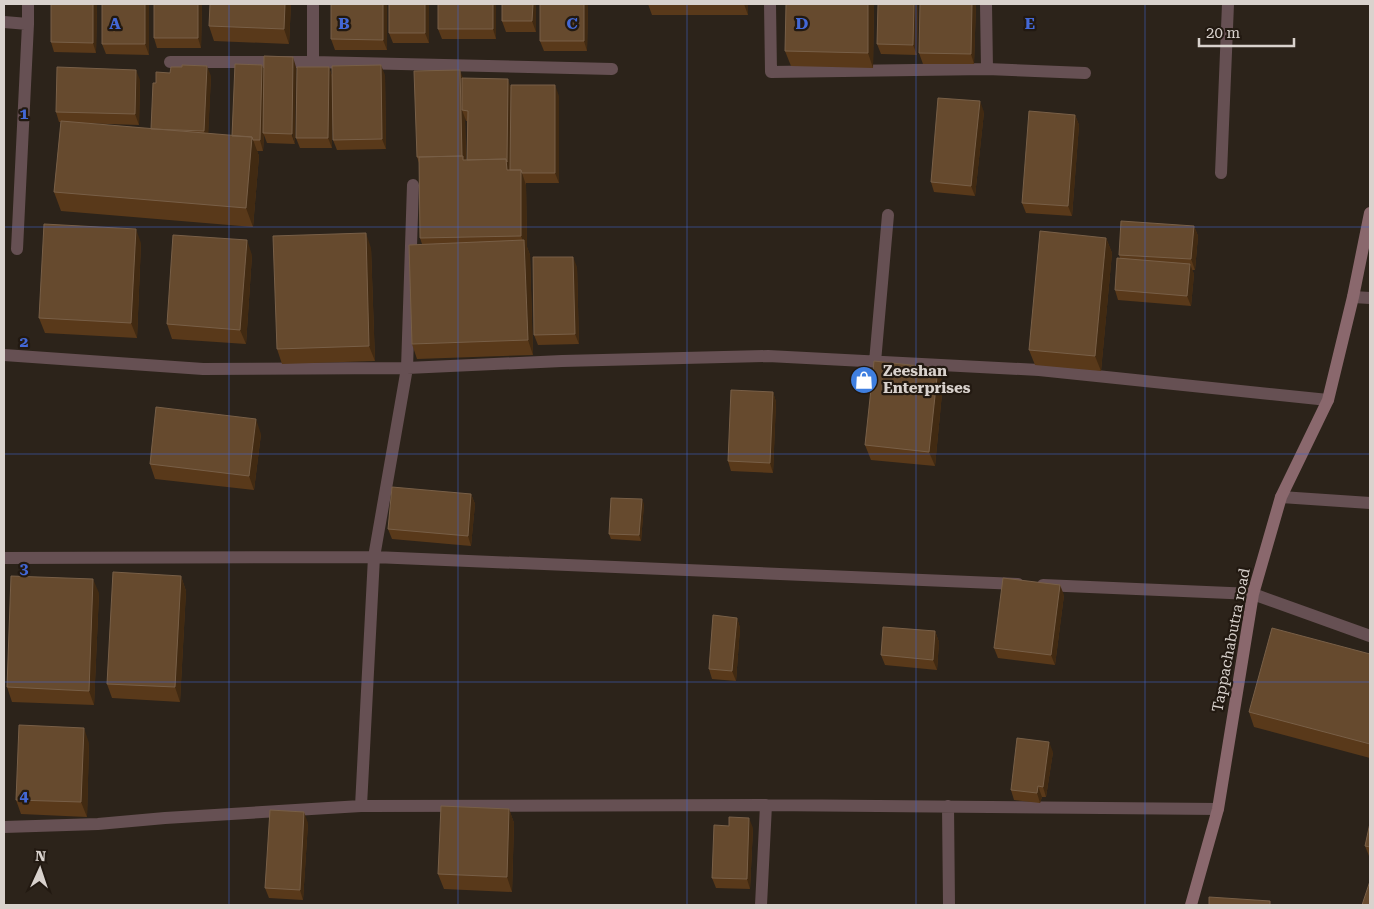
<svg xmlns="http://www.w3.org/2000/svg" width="1374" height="909" font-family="'Roboto Serif',serif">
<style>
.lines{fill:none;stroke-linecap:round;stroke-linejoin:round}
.minor{stroke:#665053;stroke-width:12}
.tertiary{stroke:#665053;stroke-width:12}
.secondary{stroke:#8a686d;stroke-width:12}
.wall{fill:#59391a;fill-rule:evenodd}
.shaded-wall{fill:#412a12}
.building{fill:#664a2e;stroke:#785f47}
.grid{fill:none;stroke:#4368d6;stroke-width:1;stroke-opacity:0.55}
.labels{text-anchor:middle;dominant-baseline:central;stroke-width:4.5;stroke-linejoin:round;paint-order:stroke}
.poi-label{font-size:15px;font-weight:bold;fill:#d9d2cd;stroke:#221911;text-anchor:start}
.street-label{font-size:15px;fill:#d9d2cd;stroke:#221911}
.grid-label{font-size:16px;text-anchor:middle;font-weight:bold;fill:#4368d6;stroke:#221911;stroke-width:4.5;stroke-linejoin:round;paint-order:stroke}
</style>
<rect width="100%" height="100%" fill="#2c231a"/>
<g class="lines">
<path class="minor" d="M313 4V62
M770 4 771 72 987 69 1085 73
M986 4 987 69
M4 22 28 24
M170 62H313L612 69
M1221 173 1228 4
M17 249 28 24V4
M1353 297 1370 298
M4 355 203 369 407 368 562 361 768 356 1039 370 1328 400
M875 362 888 215
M1281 497 1370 503
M4 558 374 557 1018 584
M1043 585 1253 594
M361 806 374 557 407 368 413 185
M948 806 949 905
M4 827 98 824 165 818 361 806 766 805 1218 809
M761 905 766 805"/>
<path class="tertiary" d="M1253 594 1370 636"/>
<path class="secondary" d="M1191 905 1218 809 1253 594 1281 497 1328 400 1353 297 1370 213"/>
</g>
<path class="wall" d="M97 4 96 53 54 52 51 42Z
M149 4V55L106 54 102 44Z
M202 4 201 48H157L154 38Z
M291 4 289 44 214 41 209 26Z
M331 4H387V50H335L331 39Z
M389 4H429V43H393L389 33Z
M438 4H496V39H442L438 29Z
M502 4H536V32H506L502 21Z
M540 4H588L587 51H544L540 41Z
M648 4H748V15H652Z
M874 4 873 68 791 66 785 51Z
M878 4H918L917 55 881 54 877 44Z
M920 4H976L974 64H923L919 53Z
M264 56 295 144 267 143 264 135 263 151H257L259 156 253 227 61 211 54 192 61 122H59L56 112 140 80 139 125 77 123 151 129 156 83 211 76 208 134 232 136 264 71Z
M329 67 332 76 385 75 386 149 337 150 333 140 332 95V148H300L296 138Z
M463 78 559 96V183H526L527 247 530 255 533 355 417 359 412 344 422 244 420 238 419 163 417 157ZM465 118 466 121H467V160H466Z
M984 112 975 196 934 192 931 182Z
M1075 115 1079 125 1072 216 1026 213 1022 203Z
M1194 226 1198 236 1195 270H1192L1194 274 1191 306 1118 300 1115 290 1120 258 1119 255Z
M1106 238 1112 253 1101 371 1035 365 1029 350Z
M141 243 137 338 45 333 39 318Z
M371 248 375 361 282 364 277 349Z
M252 255 246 344 172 339 167 324Z
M577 267 579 344 538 345 534 335Z
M943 383 935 466 871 460 865 445Z
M773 392 776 402 773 473 731 471 728 461Z
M261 434 254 490 155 479 150 464Z
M471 494 475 504 471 546 392 539 388 529Z
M644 504 641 541 611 539 609 534Z
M181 576 186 591 180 702 112 698 107 684Z
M99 593 94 705 12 702 7 687Z
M1064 595 1055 665 998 658 994 648Z
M737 618 740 628 736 681 712 679 709 669Z
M935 631 939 642 937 670 885 665 881 655Z
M1370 654V758L1254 727 1249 712Z
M89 743 87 817 21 814 16 800Z
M1053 752 1046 797H1042L1040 803 1014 800 1011 790Z
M509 809 514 823 512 892 444 889 438 874Z
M308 823 303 900 269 898 265 888Z
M1370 823V856H1369L1365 846Z
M753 828 750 889 716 888 712 878Z"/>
<path class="shaded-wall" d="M93 4H97L96 53 93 43Z
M145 4H149V55L145 44Z
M198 4H202L201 48 198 38Z
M285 4H291L289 44 284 29Z
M383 4H387V50L383 40Z
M425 4H429V43L425 33Z
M493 4H496V39L493 29Z
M533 4H536V32L532 21Z
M584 4H588L587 51 584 41Z
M744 4H748V15Z
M868 4H874L873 68 868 53Z
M914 4H918L917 55 913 45Z
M972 4H976L974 64 971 54Z
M293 57 296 67 295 144 292 134Z
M262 65 266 76 263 133 264 135 263 151 260 140Z
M381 65 385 75 386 149 382 139Z
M207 66 211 76 208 141 204 131Z
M329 67 332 77V148L328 138Z
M136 70 140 80 139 125 135 114Z
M460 70 464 81 462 110 465 118 466 163 468 175 462 156Z
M508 79 511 89V173L507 170 506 159Z
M555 85 559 96V183L555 173Z
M980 101 984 112 975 196 971 186Z
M1075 115 1079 125 1072 216 1068 206Z
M252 137 259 156 253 227 246 208Z
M521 170 526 185 527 247 530 255 533 355 528 340 524 244 521 236Z
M1194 226 1198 236 1195 270 1191 259Z
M136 229 141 243 137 338 131 323Z
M366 233 371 248 375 361 369 346Z
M1106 238 1112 253 1101 371 1095 356Z
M247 240 252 255 246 344 240 330Z
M573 257 577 267 579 344 575 334Z
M1190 264 1194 274 1191 306 1187 296Z
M938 368 943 383 935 466 929 452Z
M773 392 776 402 773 473 770 463Z
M256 419 261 434 254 490 249 476Z
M471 494 475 504 471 546 468 536Z
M642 499 644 504 641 541 639 535Z
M181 576 186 591 180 702 175 687Z
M93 579 99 593 94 705 89 691Z
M1060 585 1064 595 1055 665 1051 655Z
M737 618 740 628 736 681 732 671Z
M935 631 939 642 937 670 933 660Z
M84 728 89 743 87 817 81 802Z
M1049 742 1053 752 1046 797 1043 787Z
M1038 786 1042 797 1040 803 1037 793Z
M509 809 514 823 512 892 507 877Z
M304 812 308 823 303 900 300 890Z
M749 818 753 828 750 889 747 879Z"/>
<path class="building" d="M51 4H93V43L51 42Z
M102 4H145V44H102Z
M154 4H198V38H154Z
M210 4H285L284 29 209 26Z
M331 4H383V40L331 39Z
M389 4H425V33H389Z
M438 4H493V29H438Z
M502 4H533L532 21H502Z
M540 4H584V41H540Z
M786 4H868V53L785 51Z
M878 4H914L913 45 877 44Z
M920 4H972L971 54 919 53Z
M264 56 293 57 292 134 263 133Z
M235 64 262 65 260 140H253L252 137 232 136Z
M182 65 207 66 204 131 151 129 153 83H156V72L170 73 171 67H182Z
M381 65 382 139 333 140 332 66Z
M57 67 136 70 135 114 56 112Z
M297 67H329L328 138H296Z
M460 70 462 156 417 157 414 71Z
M462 78 508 79 507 162 506 159 467 160 468 111 462 110Z
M511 85H555V173H522L521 170H510Z
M938 98 980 101 971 186 931 182Z
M1029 111 1075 115 1068 206 1022 203Z
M61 121 252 137 246 208 54 192Z
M463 156V160L506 159 507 170H521V236L420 238 419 157Z
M1121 221 1194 226 1191 259 1119 255Z
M44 224 136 229 131 323 39 318Z
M1040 231 1106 238 1095 356 1029 350Z
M366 233 369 346 277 349 273 236Z
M173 235 247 240 240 330 167 324Z
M524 240 528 340 412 344 409 245Z
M533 257H573L575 334 534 335Z
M1117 258 1190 264 1187 296 1115 290Z
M874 361 938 368 929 452 865 445Z
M731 390 773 392 770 463 728 461Z
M156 407 256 419 249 476 150 464Z
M392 487 471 494 468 536 388 529Z
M611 498 642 499 639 535 609 534Z
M113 572 181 576 175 687 107 684Z
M11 576 93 579 89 691 7 687Z
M1003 578 1060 585 1051 655 994 648Z
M713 615 737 618 732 671 709 669Z
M883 627 935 631 933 660 881 655Z
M1272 628 1370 654V744L1249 712Z
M19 725 84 728 81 802 16 800Z
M1017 738 1049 742 1043 787 1038 786 1037 793 1011 790Z
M441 806 509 809 507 877 438 874Z
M270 810 304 812 300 890 265 888Z
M729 817 749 818 747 879 712 878 714 825 729 826Z
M1370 823V847L1365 846Z
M1370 881V905H1362Z
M1209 897 1270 901V905H1209Z"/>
<path class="grid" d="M229 4V905M458 4V905M687 4V905M916 4V905M1145 4V905M4 227H1370M4 454H1370M4 682H1370"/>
<defs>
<g id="shop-disc" transform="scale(1.4375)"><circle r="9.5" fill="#3f7fe0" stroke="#221911"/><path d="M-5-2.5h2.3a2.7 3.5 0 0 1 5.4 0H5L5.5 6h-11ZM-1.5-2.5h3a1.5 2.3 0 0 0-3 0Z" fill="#fff"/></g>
</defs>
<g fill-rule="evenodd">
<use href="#shop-disc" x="864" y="380"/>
</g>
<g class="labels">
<g class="poi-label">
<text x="883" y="371">Zeeshan<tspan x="883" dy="17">Enterprises</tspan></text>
</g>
<g class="street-label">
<text transform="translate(1231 640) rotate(-79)">Tappachabutra road</text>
</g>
</g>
<g class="grid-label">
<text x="115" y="29">A</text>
<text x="344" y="29">B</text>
<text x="572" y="29">C</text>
<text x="802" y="29">D</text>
<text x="1030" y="29">E</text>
<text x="24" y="119">1</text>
<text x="24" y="347">2</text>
<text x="24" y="574">3</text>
<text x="24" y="801">4</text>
</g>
<rect width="1374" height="909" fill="none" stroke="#d9d2cd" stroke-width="10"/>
<g transform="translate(40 869) rotate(3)" stroke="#221911" stroke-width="4" paint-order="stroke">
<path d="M0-4L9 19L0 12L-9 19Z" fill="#d9d2cd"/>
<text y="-8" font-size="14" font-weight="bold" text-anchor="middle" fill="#d9d2cd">N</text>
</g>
<path d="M1199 38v8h95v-8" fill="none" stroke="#d9d2cd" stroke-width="2.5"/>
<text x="1206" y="38" font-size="15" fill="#d9d2cd" stroke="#221911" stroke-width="4" paint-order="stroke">20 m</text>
</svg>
